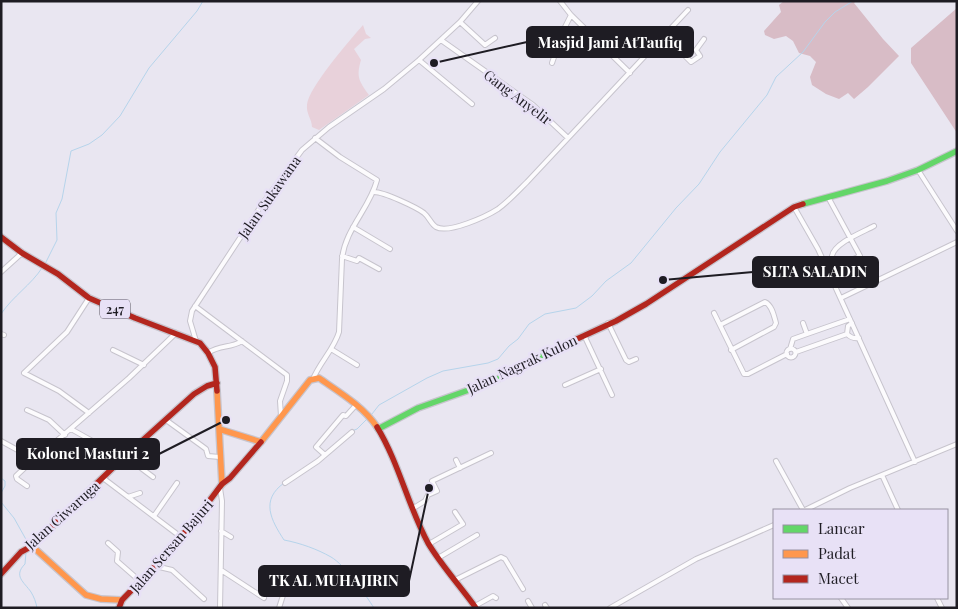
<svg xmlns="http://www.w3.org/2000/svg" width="958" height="609" font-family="'Playfair Display',serif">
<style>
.green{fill:#e8d1da}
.forest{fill:#d8bcc6}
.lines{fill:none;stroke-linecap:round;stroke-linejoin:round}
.stream{stroke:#b6d4eb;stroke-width:1}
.street-casing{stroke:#c7c4cd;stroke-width:6}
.fast-casing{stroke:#c7c4cd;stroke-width:8}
.slow-casing{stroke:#c7c4cd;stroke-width:8}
.jam-casing{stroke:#c7c4cd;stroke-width:8}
.street{stroke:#fcfbfd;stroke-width:4}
.fast{stroke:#63d668;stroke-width:5.5}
.slow{stroke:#ff974d;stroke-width:5.5}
.jam{stroke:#b3261e;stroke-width:5.5}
.labels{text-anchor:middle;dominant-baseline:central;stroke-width:5;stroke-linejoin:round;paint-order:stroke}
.shield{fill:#e8e1f6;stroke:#5b5762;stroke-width:1}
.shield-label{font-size:12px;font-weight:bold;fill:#1e1c23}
.street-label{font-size:14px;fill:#1e1c23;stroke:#e8e1f6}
.leader{fill:none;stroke:#1e1c23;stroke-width:2}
.callout-dot{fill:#1e1c23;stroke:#e8e1f6;stroke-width:2}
.callout{fill:#1e1c23;stroke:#1e1c23;stroke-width:2}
.callout-label{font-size:15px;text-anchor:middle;font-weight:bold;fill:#fff}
</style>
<rect width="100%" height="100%" fill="#e9e6f1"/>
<path class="green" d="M363 25 366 34 371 38 365 39 354 49 361 60C356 77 359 81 369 95L319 130 312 127C312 119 306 114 307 105 308 88 350 40 363 25Z"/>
<path class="forest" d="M784 1H856L854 3 883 39 899 56 868 87 854 99 848 93 839 99 826 94 812 85 810 77 816 62 810 56 799 53 793 41 786 36 774 39 765 35 764 31 781 12 779 5Z
M957 8V133L911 63V48Z"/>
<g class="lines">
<path class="stream" d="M45 264 57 240 56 213 62 199 71 151 89 144 102 135 120 116 149 68 197 11 203 1
M1 314C13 296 31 285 42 268
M372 414 379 405 427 378 443 371 488 363 498 359 509 346 518 339 529 324 545 314 576 308 592 296 606 281 631 263 676 208 699 184 720 152 767 95 776 77 803 52 825 22 835 12 853 1
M352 431 357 429 367 419
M1 478 5 481V486L1 493
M284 483C260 500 271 520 284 540 300 543 317 549 331 557 345 565 365 594 374 608
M1 502 14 518 28 543 27 545
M26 552 25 564C13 576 24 582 31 592 34 597 36 602 37 608"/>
<g class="street-casing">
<path id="street" d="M560 1 571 15 630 73
M460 22 485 45 495 38
M664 35 691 62 700 56 696 50 704 39
M441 40 533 105 568 138
M419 60 472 104
M552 63 563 31 571 15
M918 170 957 231
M374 192C384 192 416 207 424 213 429 217 431 224 436 227 449 234 487 216 498 209 509 201 518 191 527 182L688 10
M828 197 860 256 841 265 837 264 832 256C834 243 863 232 874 226
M794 207 818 249 915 462
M353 227 390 249
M342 256 357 261 359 258 379 269
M1 272 22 253
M89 298 67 332 24 373 59 391 89 413
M841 298 957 242
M195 306 287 375V381L280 401 281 416
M714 313 744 374H748L787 354
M608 323 626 360 629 362 636 359
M803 323 807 334 850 319
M852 323 848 326 847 334C851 338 854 339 859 338
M720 325 765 302C772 305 774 316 776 323L774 327 731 350
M1 334 4 335
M584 335 612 395
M196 341 190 321 192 311 263 203 302 150 329 127 384 89 419 60 460 22 478 1
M786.5 353a4.5 4.5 0 1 1 9 0a4.5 4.5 0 1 1-9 0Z
M331 349 357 365
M790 349 793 339 807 334
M113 350 144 365
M796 352 847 334
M208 353C221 344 229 349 242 341
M313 379C320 362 334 349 339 332L342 259C345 229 370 208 377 180L340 157 315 138
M565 385 601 369
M27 410 49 420 65 435
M166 420 202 446 206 449 208 456 220 457
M71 429 123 458
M1 441 34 459 38 457 129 378 176 333
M325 455 316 447 343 415 346 416 356 405
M125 456 153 477
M456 460 460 468
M776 461 803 510
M882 475 898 510
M103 478 181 537
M285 483 318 461 352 432
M27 486 17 479 16 476 34 459
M128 497 140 493
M412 509 425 501 428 495 437 491 432 481 491 453
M805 510 850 488 957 444
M154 516 177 483
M221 531 231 537
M108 543 118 552 117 561 141 582
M429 544 463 524 455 512
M438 558 477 535
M155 566 172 570 204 599
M221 570 264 598
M455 580 501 557 505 559 523 589
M841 598 848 608
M937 598 942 608
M528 601 532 608
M545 605 547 608
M475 606 493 596 496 598
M220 608 222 501 220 488
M279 608 286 586
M610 608 696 559 774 525"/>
</g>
<g class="fast-casing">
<path id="fast" d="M803 204 887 181 918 170 957 151
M378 429 418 408 494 381 566 344"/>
</g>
<g class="slow-casing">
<path id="slow" d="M217 391 219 429 261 442 310 380 319 378C339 392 363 406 377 427
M219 429 222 484
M32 546 86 595 101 599 122 600"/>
</g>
<g class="jam-casing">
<path id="jam" d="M1 237 22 253 58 274 89 298 135 318 200 343 208 353 215 367 217 391
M566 344 616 321 646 304 794 207 803 204
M377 427C399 463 408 506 428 543 441 565 461 587 476 608
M1 574 21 552 32 546 123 458 194 394 207 386 217 383
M119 608 122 600 163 558 195 520 222 484 230 478 261 442"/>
</g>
<use href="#street" class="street"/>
<use href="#fast" class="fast"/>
<use href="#slow" class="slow"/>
<use href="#jam" class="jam"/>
</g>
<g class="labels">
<rect class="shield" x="100" y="299.5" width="30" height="19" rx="4"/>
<g class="shield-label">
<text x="115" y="309">247</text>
</g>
<g class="street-label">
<text transform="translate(518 97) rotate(37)">Gang Anyelir</text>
<text transform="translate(269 197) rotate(-55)">Jalan Sukawana</text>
<text transform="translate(522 364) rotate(-25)">Jalan Nagrak Kulon</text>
<text transform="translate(62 515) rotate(-42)">Jalan Ciwaruga</text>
<text transform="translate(171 546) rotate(-49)">Jalan Sersan Bajuri</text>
</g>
</g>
<path class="leader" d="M434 63L527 42M663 280L753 272M226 420L159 454M429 488L409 581"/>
<g class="callout-dot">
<circle cx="434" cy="63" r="5"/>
<circle cx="663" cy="280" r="5"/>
<circle cx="226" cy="420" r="5"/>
<circle cx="429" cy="488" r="5"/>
</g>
<g class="callout">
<rect x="527" y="27" width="166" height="30" rx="5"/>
<rect x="753" y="257" width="125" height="30" rx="5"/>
<rect x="17" y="439" width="142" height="30" rx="5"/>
<rect x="259" y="566" width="150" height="30" rx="5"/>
</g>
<g class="callout-label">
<text x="610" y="48">Masjid Jami AtTaufiq</text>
<text x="815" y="277">SLTA SALADIN</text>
<text x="88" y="459">Kolonel Masturi 2</text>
<text x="334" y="586">TK AL MUHAJIRIN</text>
</g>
<rect width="958" height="609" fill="none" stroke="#1e1c23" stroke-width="5"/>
<rect x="773" y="509" width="175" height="90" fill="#e8e1f6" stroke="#9792a2"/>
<rect x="783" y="525" width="25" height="8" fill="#63d668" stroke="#9792a2"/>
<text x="818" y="534" font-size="15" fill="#1e1c23">Lancar</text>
<rect x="783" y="550" width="25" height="8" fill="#ff974d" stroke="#9792a2"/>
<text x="818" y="559" font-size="15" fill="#1e1c23">Padat</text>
<rect x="783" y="575" width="25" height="8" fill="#b3261e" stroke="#9792a2"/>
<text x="818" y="584" font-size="15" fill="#1e1c23">Macet</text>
</svg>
